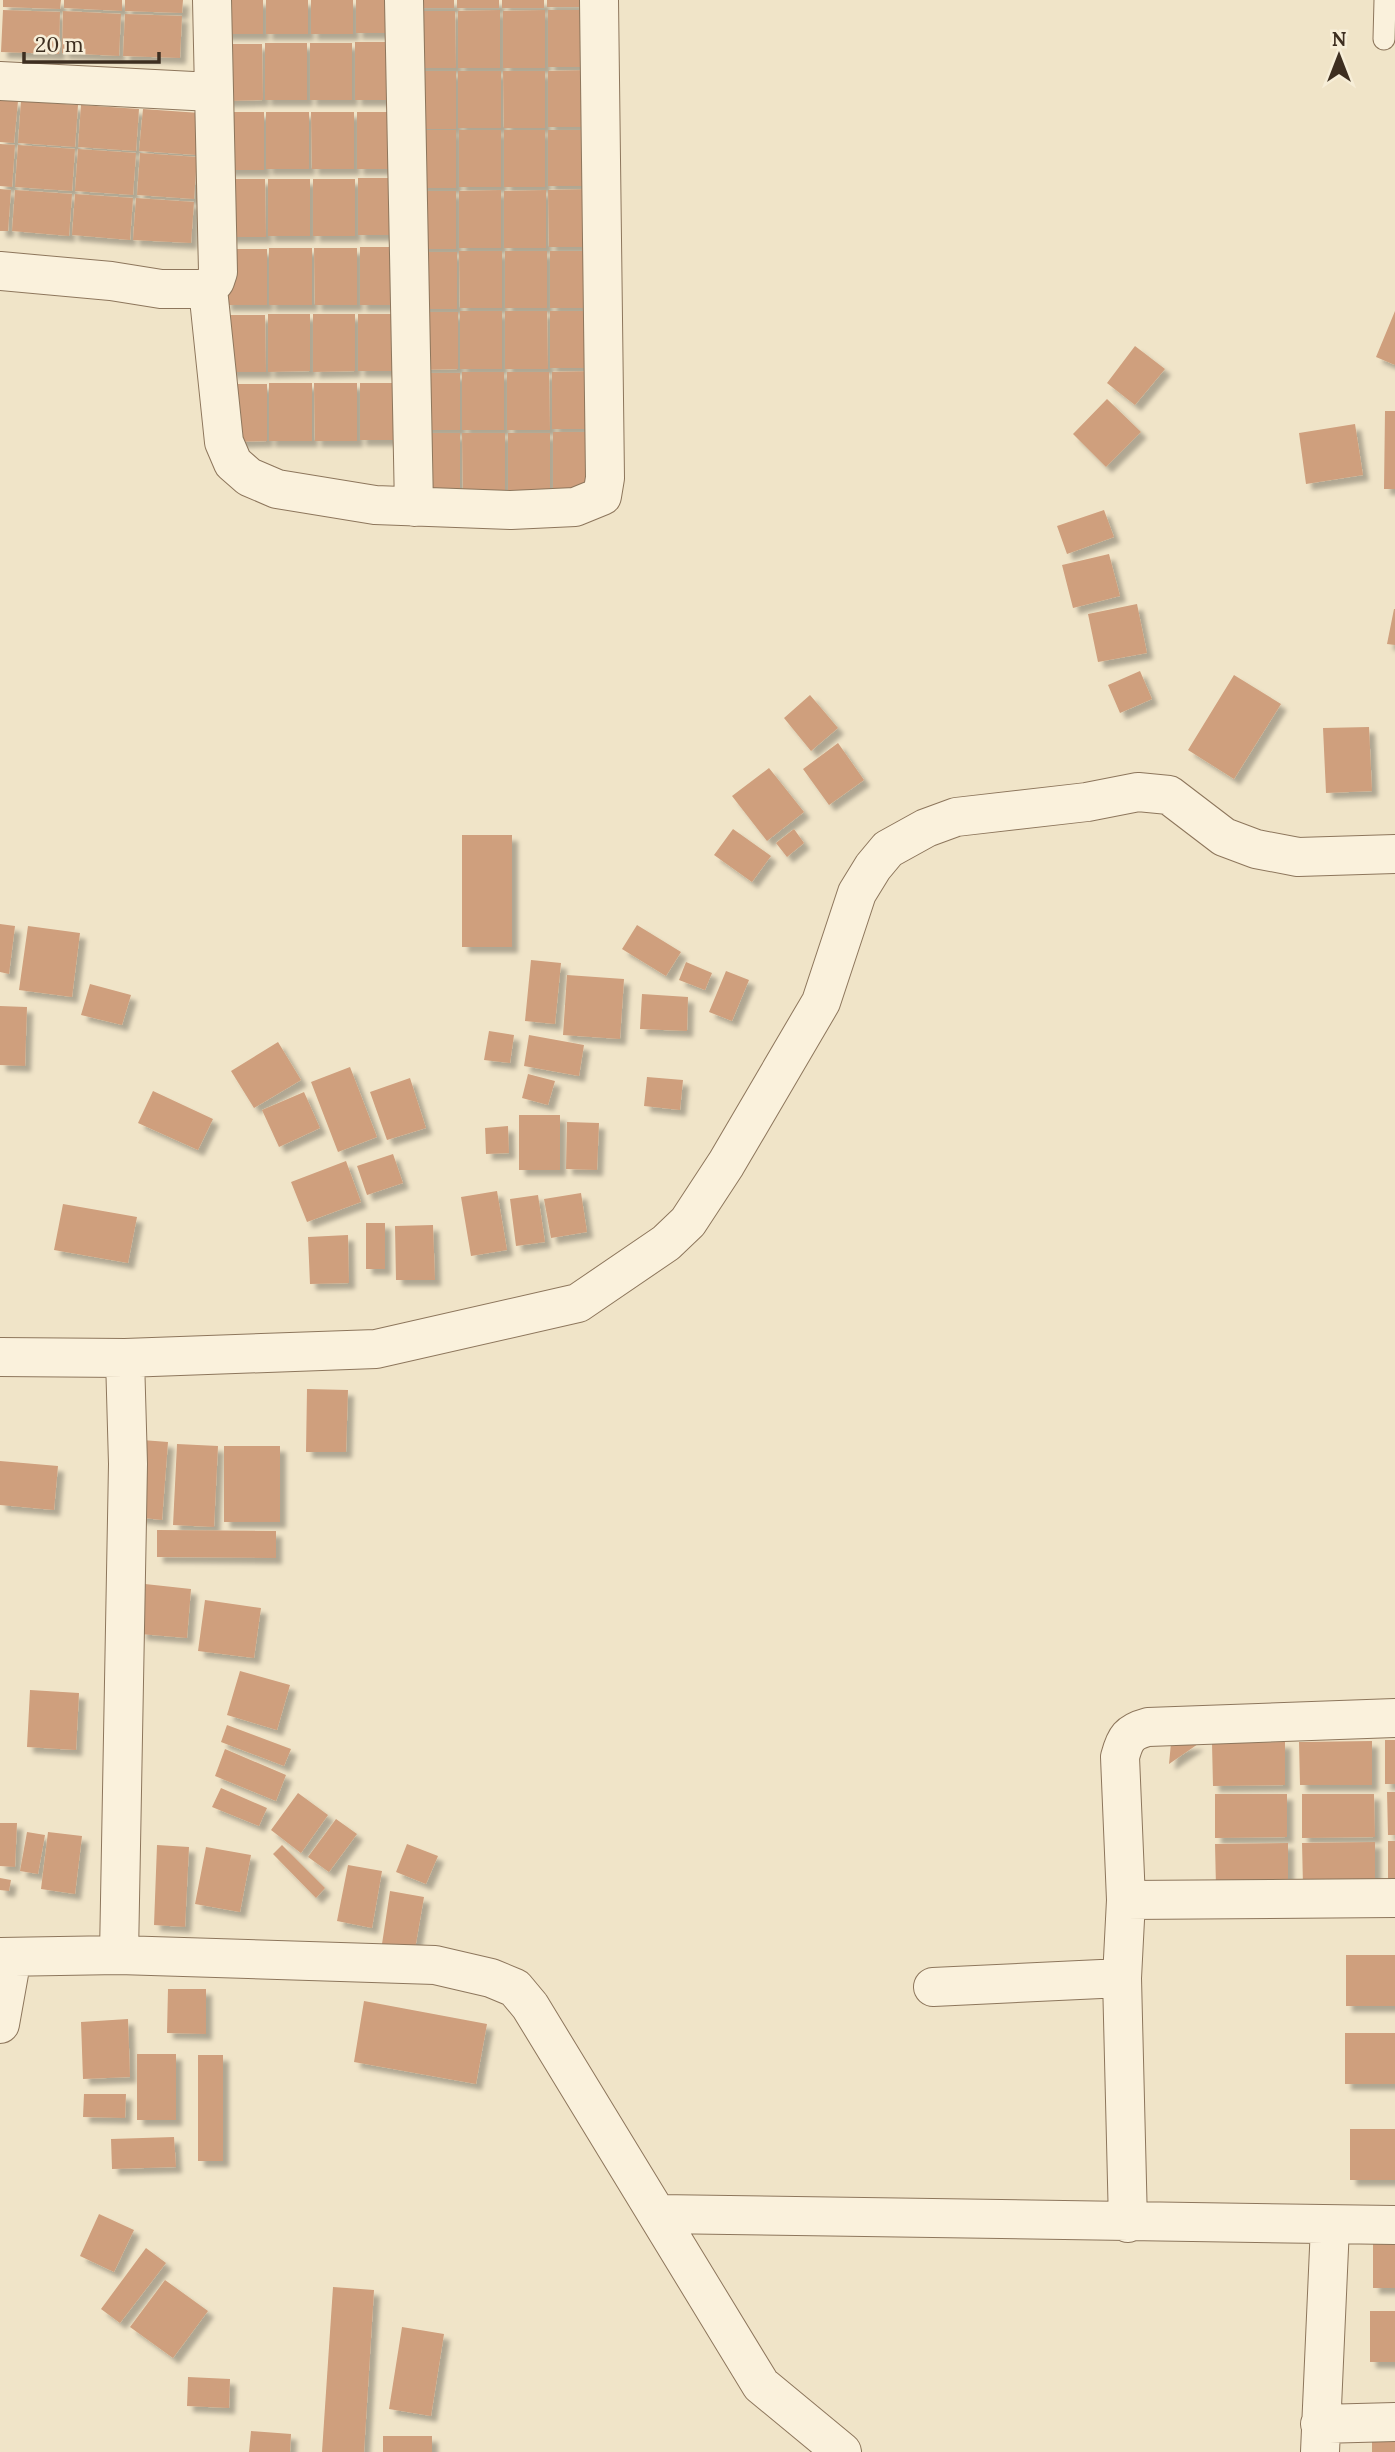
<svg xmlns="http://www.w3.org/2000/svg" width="1395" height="2452" font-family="Lora,serif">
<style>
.building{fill:#cf9f7d;filter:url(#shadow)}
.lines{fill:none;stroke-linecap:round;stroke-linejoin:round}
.service-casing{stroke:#8d765c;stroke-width:23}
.minor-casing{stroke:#8d765c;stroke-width:40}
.service{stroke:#faf1dc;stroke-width:21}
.minor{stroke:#faf1dc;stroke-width:38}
</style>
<defs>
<filter id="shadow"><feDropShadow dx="6" dy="6" stdDeviation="2" flood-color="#0004"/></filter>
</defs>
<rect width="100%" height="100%" fill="#f0e4c8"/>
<path class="building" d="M3 0H61L60 9 3 7Z
M64 0H122V11L64 8Z
M125 0H183L182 13 125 11Z
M221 0H263V34H221Z
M266 0H308V34H266Z
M311 0H353V34H311Z
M356 0H398V33H356Z
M412 0H454V8H412Z
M457 0H499V8H457Z
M502 0H544V8H502Z
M547 0H589V7H547Z
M3 10 60 12 59 54 1 52Z
M500 10V68H458V11Z
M545 10V68H503V11Z
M548 10H590V67H548Z
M63 11 121 14 119 56 62 53Z
M413 11H455L456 68H413Z
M125 14 182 16 180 58 123 56Z
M355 42H397L398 100H355Z
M265 43H307V100H265Z
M310 43H352V100H310Z
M221 44H262L263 100 221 101Z
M590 70V127H548V71Z
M414 71H456V129H414Z
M458 71H501V128H458Z
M503 71H545V128H504Z
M0 100 18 101 14 143 0 142Z
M21 101 78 105 75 147 18 143Z
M81 105 139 109 136 151 78 147Z
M143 109 200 113 197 155 139 151Z
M222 112H264V170H222Z
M266 112H309V169H266Z
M311 112H354V169H312Z
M357 112H399V169H357Z
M414 130H456V188H414Z
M459 130H501V187H459Z
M504 130H545V187H504Z
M548 130H590V186H548Z
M0 144 15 145 12 187 0 186Z
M18 145 75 149 72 191 15 187Z
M78 149 136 153 133 195 75 191Z
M140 153 197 157 194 199 137 195Z
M358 178H400L401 235H358Z
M224 179H265L266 237H224Z
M268 179H310V236H268Z
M313 179H355V236H313Z
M0 189 11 190 8 231H0Z
M591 189V247H549L548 190Z
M15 190 72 194 69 236 12 231Z
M501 190V248H459V191Z
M546 190V248H504V191Z
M414 191H456V249H414Z
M75 194 133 198 130 240 72 235Z
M136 198 194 202 191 243 133 240Z
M360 247H402V305H360Z
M269 248H312V305H269Z
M314 248H357V305H315Z
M225 249H267V305H225Z
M459 251H502V308H460Z
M505 251H547V308H505Z
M550 251H592V308H550Z
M415 252H457V309H415Z
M460 311H502V369H460Z
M505 311H547L548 369H505Z
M550 311H593V368H550Z
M1395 311V365L1376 357Z
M415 312H458V369L415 370Z
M268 314H310V371L268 372Z
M313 314H355V371L313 372Z
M358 314H400L401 371H358Z
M224 315H265L266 372H224Z
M1135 346 1165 369 1135 405 1107 383Z
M595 371V429H552V372Z
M462 372H504V430H462Z
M507 372H549L550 430H507Z
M417 373H460V430H418Z
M269 383H312V441H269Z
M314 383H357V441H315Z
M360 383H402V440H360Z
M225 384H267V441L225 442Z
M1107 399 1141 432 1106 467 1073 434Z
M1385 411H1395V489H1384Z
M1355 424 1363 475 1306 484 1299 433Z
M553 432H595V489H553Z
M418 433H460V490H418Z
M462 433H505V490H463Z
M508 433H550V490H508Z
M1104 510 1114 537 1067 554 1057 526Z
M1109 554 1120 596 1073 608 1062 565Z
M1137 604 1147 653 1098 662 1088 614Z
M1394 609H1395V645L1387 644Z
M1140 671 1152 699 1120 713 1108 685Z
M1234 675 1281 704 1234 779 1188 750Z
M810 695 838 728 811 751 784 718Z
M1369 727 1372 791 1326 793 1323 728Z
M838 743 864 780 829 805 803 769Z
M769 768 804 812 767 841 732 796Z
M733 829 771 856 752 882 714 855Z
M794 829 804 843 787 857 776 843Z
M462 835H512V947H462Z
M0 924 15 926 9 974 0 972Z
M637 925 681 952 666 976 622 949Z
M28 926 80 933 72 997 19 990Z
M531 960 561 963 555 1024 525 1021Z
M686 962 712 973 705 990 679 980Z
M726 971 749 980 732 1021 709 1012Z
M567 975 624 979 620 1039 563 1035Z
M90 984 131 995 122 1025 81 1015Z
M642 994 688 997 687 1031 640 1029Z
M0 1006 27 1007 25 1066 0 1065Z
M489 1031 514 1035 510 1063 484 1060Z
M529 1035 584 1045 579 1076 524 1066Z
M278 1042 301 1080 254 1108 231 1071Z
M350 1067 377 1137 338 1152 311 1082Z
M528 1074 555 1081 548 1105 522 1098Z
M647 1077 683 1080 680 1110 644 1106Z
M410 1078 426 1128 387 1140 370 1092Z
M153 1091 213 1119 198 1150 138 1123Z
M304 1092 320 1128 279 1147 262 1110Z
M519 1115H560V1170H519Z
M567 1122 599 1123 597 1170 566 1169Z
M508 1126 509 1153 486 1154 485 1128Z
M393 1154 403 1183 367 1195 357 1166Z
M346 1161 361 1202 307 1222 291 1182Z
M497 1191 507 1250 471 1256 461 1197Z
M581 1193 587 1232 551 1238 544 1199Z
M538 1195 545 1242 516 1246 510 1199Z
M63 1204 137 1217 128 1263 54 1250Z
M366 1223H385V1269H366Z
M433 1225 435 1280H396L395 1226Z
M348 1235 349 1283 310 1284 308 1237Z
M307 1389 348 1390 346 1452H306Z
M142 1440 168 1442 162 1520 135 1517Z
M177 1444 218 1446 214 1527 173 1525Z
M224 1446H280V1522H224Z
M0 1461 58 1466 54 1510 0 1505Z
M157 1530 276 1531V1558L157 1557Z
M145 1584 191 1589 187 1638 140 1634Z
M205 1600 261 1608 254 1658 198 1651Z
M240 1671 290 1685 277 1730 227 1715Z
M30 1690 79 1693 76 1750 27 1747Z
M227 1725 291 1749 284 1766 221 1742Z
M1385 1740H1395V1784H1385Z
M1372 1741V1785H1300L1299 1742Z
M1285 1742V1785L1213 1786 1212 1743Z
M1171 1743 1198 1744 1169 1764Z
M225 1749 286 1775 276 1801 215 1776Z
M221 1788 267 1808 259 1826 212 1807Z
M1387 1792H1395V1835H1388Z
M298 1793 328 1815 301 1853 271 1830Z
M1215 1794H1287V1837L1215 1838Z
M1302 1794H1374L1375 1837 1302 1838Z
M336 1819 357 1834 329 1872 308 1857Z
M0 1823H17L15 1867 0 1866Z
M27 1832 45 1835 38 1874 20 1871Z
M48 1832 82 1836 75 1894 41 1889Z
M1388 1841H1395V1885H1388Z
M1375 1842V1886H1303L1302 1843Z
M1288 1843V1886L1216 1887 1215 1844Z
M407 1844 438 1856 426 1884 396 1872Z
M157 1845 189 1847 185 1927 154 1925Z
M282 1845 325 1888 316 1898 273 1854Z
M206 1847 251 1855 240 1912 195 1904Z
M348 1865 382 1871 372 1928 337 1921Z
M0 1878 11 1880 9 1891 0 1890Z
M390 1891 424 1897 415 1949 382 1944Z
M1346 1955H1395V2006H1346Z
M168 1989H206V2034L167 2033Z
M364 2001 487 2024 476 2084 354 2062Z
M128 2019 130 2077 83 2079 81 2022Z
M1345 2033H1395V2084H1345Z
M137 2054H176V2120H137Z
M198 2055H223V2161H198Z
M84 2094H126L125 2118 83 2117Z
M1350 2129H1395V2180H1350Z
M174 2137 176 2167 112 2169 111 2139Z
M99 2214 134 2230 114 2272 80 2256Z
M1373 2236H1395V2288H1373Z
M146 2248 166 2263 120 2323 101 2309Z
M165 2280 208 2311 173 2358 130 2327Z
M333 2287 374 2290 364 2452H322Z
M1370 2311H1395V2362H1370Z
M402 2327 444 2334 431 2416 389 2409Z
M188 2377 230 2379 229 2408 187 2406Z
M251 2431 291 2434 290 2452H249Z
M1372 2431H1395V2452H1372Z
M383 2436H432V2452H383Z"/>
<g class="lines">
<g class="service-casing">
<path id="service" d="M1384 39 1385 0"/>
</g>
<g class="minor-casing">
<path id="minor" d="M404 0 414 507
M0 81 212 92
M0 271 111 281 161 289H208L215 281 218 272 212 0
M208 289 224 442 233 463 249 477 277 489 375 505 511 510 575 507 602 496 605 478 599 0
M0 1357 125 1358 376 1349 578 1303 666 1243 688 1222 726 1164 821 1002 857 893 873 867 888 849 926 828 956 817 1087 802 1138 792 1169 795 1224 837 1256 849 1298 857 1395 854
M1126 1900 1395 1898
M119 1955 128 1464 125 1358
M0 1957 119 1955 435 1965 491 1978 515 1988 530 2006 761 2385 842 2452
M933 1987 1122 1978
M0 2024 12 1957
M659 2214 1395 2225
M1128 2223 1122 1978 1126 1900 1120 1757C1125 1738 1129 1732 1148 1727L1395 1718
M1320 2424 1395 2422
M1320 2452 1330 2226"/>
</g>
<use href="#service" class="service"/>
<use href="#minor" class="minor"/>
</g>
<g transform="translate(1339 56)" stroke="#f7eed8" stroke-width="5" paint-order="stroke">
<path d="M0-5L12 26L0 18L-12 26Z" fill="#3d2e20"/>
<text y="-10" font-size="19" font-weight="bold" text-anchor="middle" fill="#3d2e20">N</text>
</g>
<path d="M24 52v10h135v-10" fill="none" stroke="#3d2e20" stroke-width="3.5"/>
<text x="35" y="52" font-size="21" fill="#3d2e20" stroke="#f7eed8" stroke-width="5" paint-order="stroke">20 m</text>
</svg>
